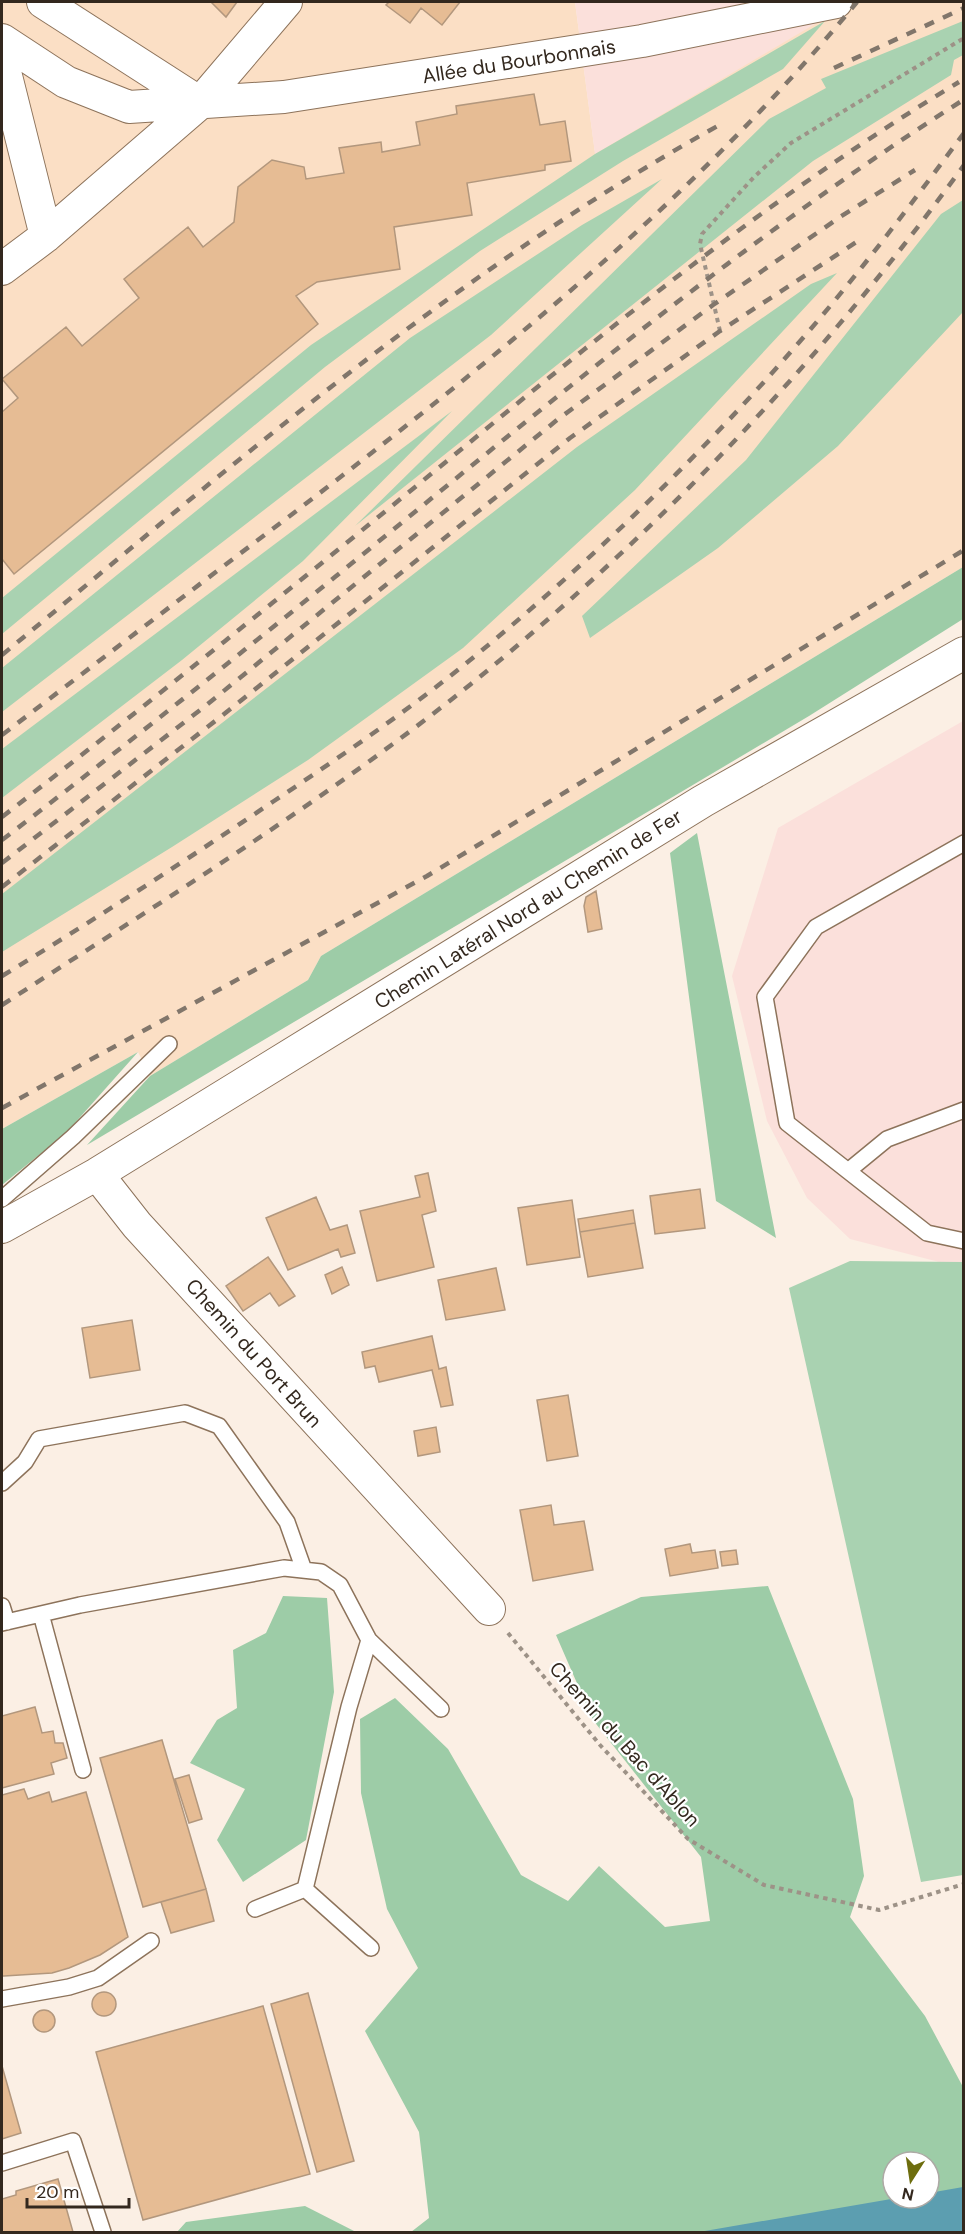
<svg xmlns="http://www.w3.org/2000/svg" width="965" height="2234" font-family="'DM Sans',sans-serif">
<style>
.built{fill:#fbdfc5}
.industrial{fill:#fbe0db}
.green{fill:#a9d2b1}
.forest{fill:#9dcca7;fill-rule:evenodd}
.water{fill:#5c9eb0}
.building{fill:#e6bc94;stroke:#b2977d;stroke-width:1.5}
.lines{fill:none;stroke-linecap:round;stroke-linejoin:round}
.lane-casing{stroke:#8d735b;stroke-width:18}
.street-casing{stroke:#8d735b;stroke-width:34}
.path{stroke:#9d9287;stroke-width:4;stroke-dasharray:4.5 4.5;stroke-linecap:butt}
.lane{stroke:#fff;stroke-width:15}
.street{stroke:#fff;stroke-width:32}
.rail{stroke:#81766b;stroke-width:4.5;stroke-dasharray:10 10;stroke-linecap:butt}
.labels{text-anchor:middle;dominant-baseline:central;stroke-width:4.5;stroke-linejoin:round;paint-order:stroke}
.street-label{font-size:20px;fill:#33281e;stroke:#fff}
</style>
<rect width="100%" height="100%" fill="#fbefe4"/>
<path class="built" d="M2 2H575L595 153 838 2H963V567L321 956 308 980 150 1076 138 1052 2 1129Z"/>
<path class="industrial" d="M575 2H838L825 18 595 154Z
M963 721V1262L943 1263 850 1239 807 1198 767 1121 732 976 778 828Z"/>
<path class="green" d="M825 21 783 69 623 161 480 251 325 367 2 634V598L311 345 595 154Z
M963 21V55L954 60 951 75 813 161 355 526 769 119 826 88 821 79Z
M662 179 491 335 2 712V668L410 338 582 225Z
M963 200V312L838 446 718 548 590 638 582 616 746 460 941 214Z
M837 273 635 490 463 648 308 760 172 847 2 952V894L577 447 811 284Z
M452 411 303 561 182 660 2 798V749Z
M850 1261 963 1262V1875L921 1882 789 1288Z"/>
<path class="forest" d="M963 567V619L809 716 87 1145 150 1076 308 980 321 956Z
M697 833 776 1238 716 1201 670 853Z
M138 1052 66 1133 2 1185V1129Z
M768 1586 853 1799 864 1876 850 1917 925 2016 963 2087V2232H411L429 2218 419 2132 365 2031 418 1968 387 1909 361 1793 360 1719 395 1698 448 1749 521 1875 568 1901 599 1866 665 1927 710 1921 701 1857 593 1720 556 1635 641 1597ZM893 2162H929V2198H893Z
M283 1596 327 1598 334 1692 306 1840 243 1882 217 1840 245 1789 190 1763 217 1720 237 1708 233 1650 266 1633Z
M305 2206 356 2232H177L186 2222Z"/>
<path class="water" d="M963 2187V2232H699L897 2198H929V2193Z"/>
<path class="building" d="M211 2H237L226 17Z
M389 2H460L442 25 421 8 410 23 386 5Z
M534 94 540 125 565 121 571 161 545 165V170L467 183 472 215 394 227 400 269 317 282 296 296 318 324 14 574 2 559V412L18 398 2 379 66 327 82 346 139 298 124 279 188 227 203 247 234 222 238 187 272 160 304 167 306 179 344 173 339 148 381 142 382 152 420 145 416 122 457 114 456 106Z
M596 891 602 929 588 932 584 906 586 897Z
M428 1173 436 1211 422 1215 434 1267 377 1281 360 1211 420 1197 415 1176Z
M700 1189 705 1228 655 1234 650 1196Z
M316 1197 330 1230 347 1225 355 1253 341 1257 338 1249 288 1270 266 1218Z
M572 1200 580 1257 527 1265 518 1208Z
M633 1210 635 1223 580 1232 578 1219Z
M635 1223 643 1268 588 1277 580 1232Z
M268 1257 295 1296 279 1306 270 1293 243 1311 226 1286Z
M342 1267 349 1285 332 1294 325 1275Z
M496 1268 505 1310 446 1320 438 1280Z
M132 1320 140 1370 90 1378 82 1328Z
M432 1336 439 1369 446 1367 453 1405 441 1407 432 1370 379 1382 375 1366 365 1368 362 1352Z
M568 1395 578 1456 547 1461 537 1400Z
M436 1427 440 1452 418 1456 414 1431Z
M551 1505 554 1525 584 1521 593 1570 533 1581 520 1510Z
M690 1544 692 1553 715 1550 718 1568 670 1576 665 1549Z
M736 1550 738 1564 722 1566 720 1552Z
M35 1707 42 1733 53 1731 55 1743H63L67 1758 51 1763 54 1774 2 1788V1716Z
M162 1740 206 1889 143 1907 100 1758Z
M189 1775 202 1819 189 1823 175 1779Z
M24 1789 28 1799 49 1792 52 1802 86 1792 128 1937 100 1955 69 1968 52 1973 4 1976H2V1795Z
M206 1889 214 1921 171 1933 161 1902Z
M92 2004a12 12 0 1 1 24 0a12 12 0 1 1-24 0Z
M308 1993 354 2161 317 2172 271 2004Z
M263 2006 310 2174 143 2220 96 2052Z
M33 2021a11 11 0 1 1 22 0a11 11 0 1 1-22 0Z
M2 2066 21 2133 2 2139Z
M58 2179 73 2232H2V2199L16 2195V2191Z"/>
<g class="lines">
<g class="lane-casing">
<path id="lane" d="M964 1110 887 1139 848 1171 927 1233 964 1241
M848 1171 787 1123 765 997 816 927 964 843
M2 1199 73 1137 169 1044
M2 1483 25 1462 39 1439 185 1413 219 1426 287 1522 304 1570
M2 1606 7 1622
M41 1614 83 1770
M2 1623 80 1605 284 1568 321 1572 340 1585 369 1640 441 1709
M305 1889 371 1948
M255 1909 305 1889 349 1707 369 1640
M2 1999 69 1987 98 1978 151 1941
M2 2163 73 2141 103 2232"/>
</g>
<g class="street-casing">
<path id="street" d="M43 2 200 103
M2 40 66 82 129 107 284 97 642 41 836 2
M2 60 46 236
M2 269 46 236 200 103 286 2
M97 1174 137 1225 489 1609
M2 1227 97 1174 703 801 964 653"/>
</g>
<path class="path" d="M720 331 700 244 702 234 754 177 791 143 964 38
M508 1633 600 1745 688 1839 764 1885 879 1910 964 1884"/>
<use href="#lane" class="lane"/>
<use href="#street" class="street"/>
<path class="rail" d="M834 68 964 8
M2 655C232 465 460 268 723 123
M2 735C99 661 197 586 295 512 496 358 696 198 857 2
M2 817C152 701 300 581 447 461 611 326 777 192 959 82
M2 840C129 743 254 643 378 542 567 388 754 233 960 102
M2 863 204 707 557 420 713 305 840 217 915 170
M2 887 219 718 570 438 720 331 861 239
M2 976C94 920 185 861 274 801 337 759 400 716 459 669 579 572 693 464 795 347 855 279 910 206 964 133
M2 1005C159 903 325 801 471 684 657 533 823 360 964 165
M2 1108 427 876 964 550"/>
</g>
<g class="labels">
<g class="street-label">
<text transform="translate(519 61) rotate(-9)">Allée du Bourbonnais</text>
<text transform="translate(528 909) rotate(-32)">Chemin Latéral Nord au Chemin de Fer</text>
<text transform="translate(254 1353) rotate(48)">Chemin du Port Brun</text>
<text transform="translate(625 1744) rotate(48)">Chemin du Bac d'Ablon</text>
</g>
</g>
<rect width="965" height="2234" fill="none" stroke="#33281e" stroke-width="6"/>
<g transform="translate(911 2180) rotate(192)"><circle r="28" fill="#ffffff" stroke="#ada9a5" stroke-width="1.5"/>
<path d="M0-4.5L10 22L0 15L-10 22Z" fill="#6d6d0e"/>
<text y="-9" font-size="16" font-weight="bold" text-anchor="middle" fill="#33281e">N</text>
</g>
<path d="M27 2198v9h102v-9" fill="none" stroke="#33281e" stroke-width="3"/>
<text x="36" y="2198" font-size="18" fill="#33281e" stroke="#ffffff" stroke-width="4.5" paint-order="stroke">20 m</text>
</svg>
